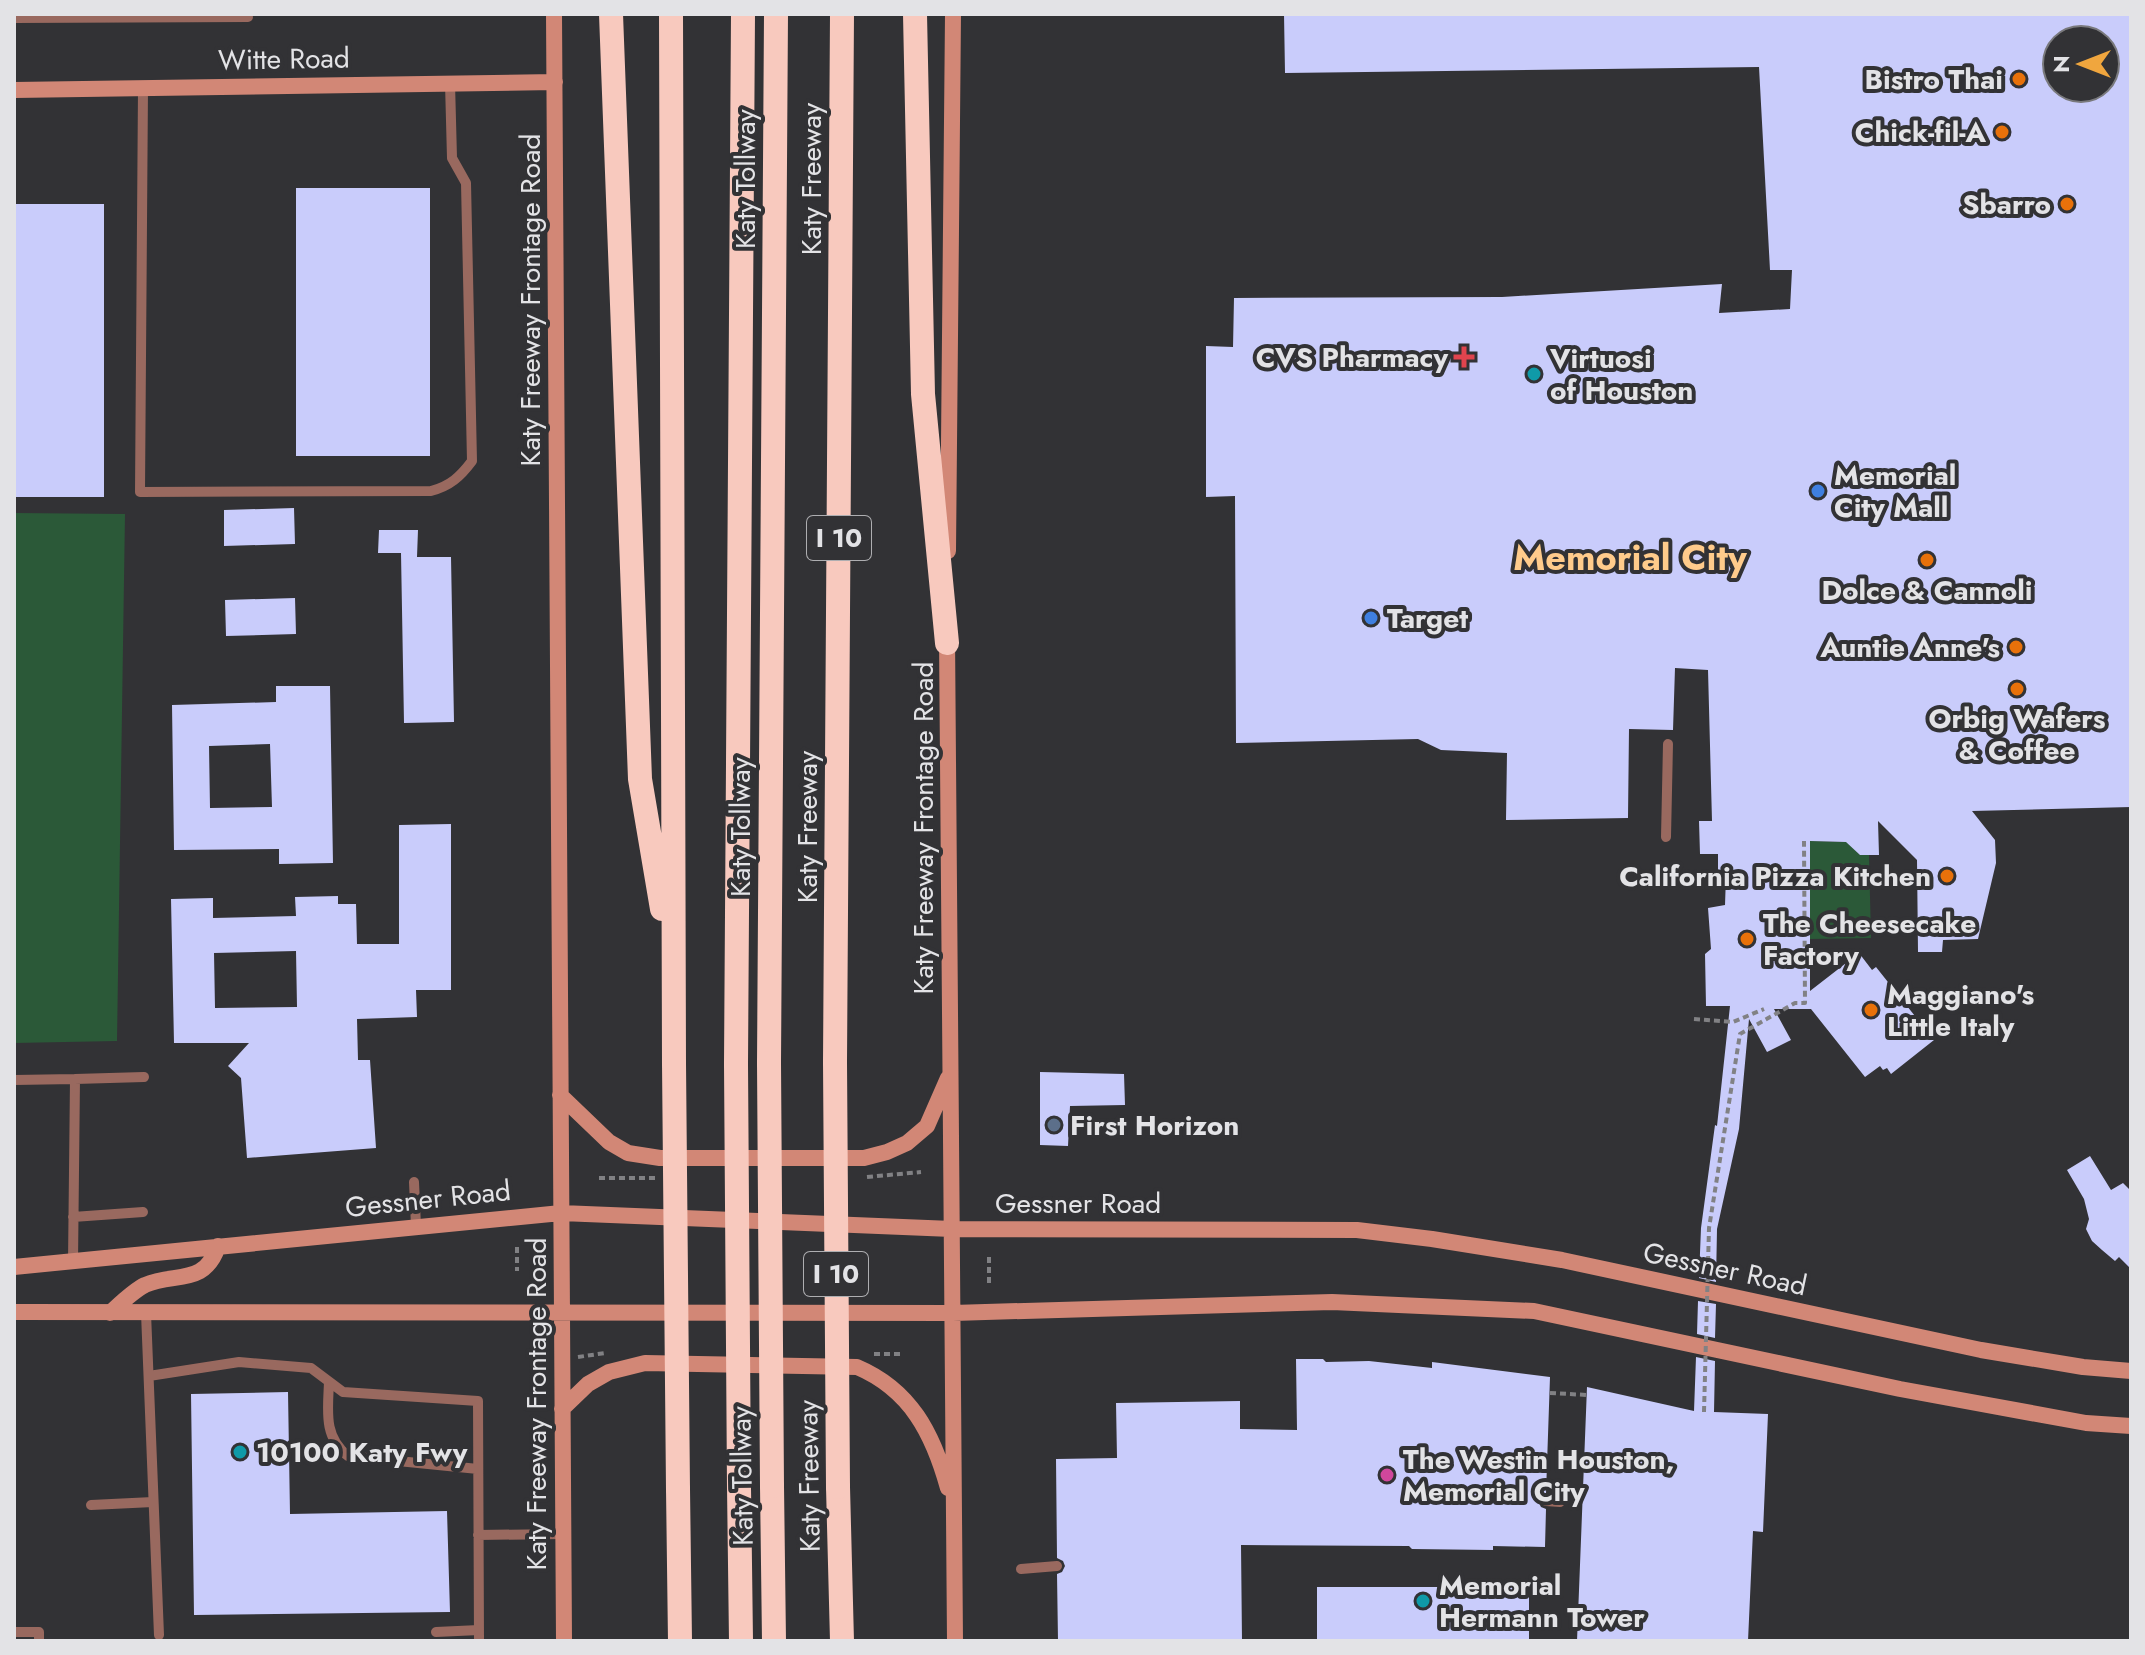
<svg xmlns="http://www.w3.org/2000/svg" width="2145" height="1655" font-family="Jost,sans-serif">
<style>
.green{fill:#2b5938}
.building{fill:#c9ccfb;fill-rule:evenodd}
.lines{fill:none;stroke-linecap:round;stroke-linejoin:round}
.path{stroke:#818184;stroke-width:4;stroke-dasharray:6 4;stroke-linecap:butt}
.lane{stroke:#99695f;stroke-width:10}
.secondary{stroke:#d28776;stroke-width:16}
.highway{stroke:#f8c9be;stroke-width:24}
.path-bridge{stroke:#818184;stroke-width:4;stroke-dasharray:6 4;stroke-linecap:butt}
.highway-bridge{stroke:#f8c9be;stroke-width:24}
.food-dot{fill:#e8710a;stroke:#323235;stroke-width:3}
.health-dot{fill:#e0444e;stroke:#323235;stroke-width:3}
.culture-dot{fill:#0f9aa8;stroke:#323235;stroke-width:3}
.shop-dot{fill:#3f7fe0;stroke:#323235;stroke-width:3}
.service-dot{fill:#5c6f8a;stroke:#323235;stroke-width:3}
.hotel-dot{fill:#d1479c;stroke:#323235;stroke-width:3}
.labels{text-anchor:middle;dominant-baseline:central;stroke-width:8;stroke-linejoin:round;paint-order:stroke}
.shield{fill:#323235;stroke:#aeaeb1;stroke-width:2}
.shield-label{font-size:26px;font-weight:bold;fill:#e3e3e6}
.street-label{font-size:28px;fill:#e3e3e6;stroke:#323235}
.poi-label{font-size:28px;font-weight:bold;fill:#e3e3e6;stroke:#323235;text-anchor:start}
.district-label{font-size:36px;font-weight:bold;fill:#ffcb8b;stroke:#323235}
</style>
<rect width="100%" height="100%" fill="#323235"/>
<path class="green" d="M14 513 125 514 117 1041 14 1043Z
M1810 841 1847 842 1860 855H1869L1871 938 1810 939Z"/>
<path class="building" d="M1284 14H2131V807L1972 811 1995 840 1996 863 1978 939 1943 940 1942 952H1918L1917 860 1878 821 1879 855H1860L1846 842 1810 841V991L1859 953 1872 970 1876 967 1934 1040 1891 1074 1887 1068 1883 1070 1880 1066 1865 1077 1811 1009H1774L1791 1040 1767 1052 1749 1019 1739 1129 1717 1229 1716 1282 1699 1278 1701 1228 1715 1125 1717 1126 1730 1006H1706L1705 954 1711 949 1708 908 1725 905 1726 876 1718 875V854H1700L1699 821H1712L1708 670 1675 668 1673 730 1629 729 1628 818 1506 820 1507 753 1441 750 1418 739 1236 743 1235 496 1206 497V346L1233 347 1234 298 1502 297 1722 284 1719 313 1790 309 1792 270H1770L1759 67 1285 73ZM2057 40H2105V88H2057Z
M296 188H430V456H296Z
M14 204H104V497H14Z
M294 508 295 544 224 546V510Z
M379 530H418L417 557H451L454 722 404 723 401 553H378Z
M295 598 296 634 226 636 225 600Z
M276 686H330L333 863 279 864V849L174 850 172 705 276 702ZM270 744 272 807 210 808 209 746Z
M451 824V990H416L417 1017 357 1019 358 1060H370L376 1148 247 1158 241 1078 228 1066 249 1043H174L171 899 213 898V918L296 916 295 897 338 896V904H356L357 944H399V825ZM296 951 297 1007 215 1008 214 953Z
M1040 1072 1124 1074 1125 1105 1070 1106 1068 1146 1040 1145Z
M2090 1156 2111 1190 2123 1183 2131 1191V1269L2119 1257 2115 1261 2102 1250 2092 1241 2086 1229 2089 1219 2084 1199 2067 1170Z
M1698 1301 1716 1304 1715 1338 1697 1334Z
M1696 1357 1715 1361 1714 1412 1768 1414 1763 1532 1753 1531 1748 1641H1577L1587 1387 1694 1411Z
M1296 1359H1323L1326 1362 1369 1361 1432 1368V1362L1550 1377 1546 1493 1540 1496 1538 1501 1541 1507 1546 1509 1545 1547 1493 1546V1550L1412 1549 1409 1546 1241 1545 1242 1641H1058L1057 1574 1062 1572 1065 1566 1063 1561 1057 1558 1056 1459 1117 1458 1116 1403 1240 1401V1429L1297 1430Z
M288 1392 290 1514 447 1511 450 1612 194 1615 191 1394Z
M1317 1587H1529V1641H1317Z"/>
<g class="lines">
<path class="path" d="M1694 1019 1733 1022 1764 1009
M867 1177 921 1172
M599 1178H655
M517 1247V1271
M989 1257V1287
M874 1354H904
M578 1357 605 1353
M1550 1393 1587 1395"/>
<path class="lane" d="M14 18 248 17
M143 88 140 492 431 491C450 486 460 477 472 461L466 183 452 158 450 83
M1666 837 1668 744
M75 1079 144 1077
M14 1080 75 1079 73 1262
M414 1182 416 1226
M73 1217 143 1212
M146 1313 159 1635
M149 1376 239 1362 311 1368 343 1392 478 1401 479 1641
M329 1382C328 1410 323 1437 348 1456L478 1469
M1546 1501 1560 1502
M91 1505 153 1502
M478 1535 563 1534
M1021 1569 1057 1566
M14 1632H39V1641
M436 1632 479 1630"/>
<path class="secondary" d="M554 14 564 1641
M14 90 555 82
M948 551 953 14
M947 635 955 1641
M560 1095 609 1142 628 1153 660 1158H864L887 1152 907 1143 927 1126 948 1078
M14 1267 561 1213 952 1229 1357 1230 1432 1239 1562 1260 1981 1350 2083 1367 2131 1371
M14 1312 953 1313 1332 1302 1534 1311 1900 1389 2086 1423 2131 1426
M110 1313C120 1304 133 1291 145 1285 175 1272 205 1286 218 1246
M562 1409 588 1384 609 1372 645 1363 857 1367C911 1390 933 1434 948 1488"/>
<path class="highway" d="M611 14 640 779 662 909
M671 14 674 1063
M915 14 923 394 947 643
M835 1062 842 14
M769 1063 776 14
M736 1064 743 14
M772 1486 774 1641
M739 1487 741 1641
M838 1487 842 1641
M678 1489 680 1641"/>
<path class="path-bridge" d="M1704 1412 1709 1228 1740 1034 1795 1003H1805L1804 841"/>
<path class="highway-bridge" d="M835 1062 838 1487
M674 1063 678 1489
M769 1063 772 1486
M736 1064 739 1487"/>
</g>
<g class="food-dot">
<circle cx="2019" cy="79" r="8"/>
<circle cx="2002" cy="132" r="8"/>
<circle cx="2067" cy="204" r="8"/>
<circle cx="1927" cy="560" r="8"/>
<circle cx="2016" cy="647" r="8"/>
<circle cx="2017" cy="689" r="8"/>
<circle cx="1947" cy="876" r="8"/>
<circle cx="1747" cy="939" r="8"/>
<circle cx="1871" cy="1010" r="8"/>
</g>
<path class="health-dot" d="M1460 345h8v8h8v8h-8v8h-8v-8h-8v-8h8z"/>
<g class="culture-dot">
<circle cx="1534" cy="374" r="8"/>
<circle cx="240" cy="1452" r="8"/>
<circle cx="1423" cy="1601" r="8"/>
</g>
<g class="shop-dot">
<circle cx="1818" cy="491" r="8"/>
<circle cx="1371" cy="618" r="8"/>
</g>
<circle class="service-dot" cx="1054" cy="1125" r="8"/>
<circle class="hotel-dot" cx="1387" cy="1475" r="8"/>
<g class="labels">
<g class="shield">
<rect x="807" y="516" width="64" height="44" rx="6"/>
<rect x="804" y="1252" width="64" height="44" rx="6"/>
</g>
<g class="shield-label">
<text x="839" y="538">I 10</text>
<text x="836" y="1274">I 10</text>
</g>
<g class="street-label">
<text transform="translate(284 59) rotate(-1)">Witte Road</text>
<text transform="translate(745 179) rotate(-90)">Katy Tollway</text>
<text transform="translate(811 179) rotate(-90)">Katy Freeway</text>
<text transform="translate(530 300) rotate(-90)">Katy Freeway Frontage Road</text>
<text transform="translate(740 827) rotate(-90)">Katy Tollway</text>
<text transform="translate(807 827) rotate(-90)">Katy Freeway</text>
<text transform="translate(923 828) rotate(-90)">Katy Freeway Frontage Road</text>
<text transform="translate(428 1199) rotate(-6)">Gessner Road</text>
<text x="1078" y="1203">Gessner Road</text>
<text transform="translate(1725 1269) rotate(12)">Gessner Road</text>
<text transform="translate(536 1404) rotate(-90)">Katy Freeway Frontage Road</text>
<text transform="translate(742 1476) rotate(-91)">Katy Tollway</text>
<text transform="translate(809 1476) rotate(-91)">Katy Freeway</text>
</g>
<g class="poi-label">
<text x="2003" y="79" text-anchor="end">Bistro Thai</text>
<text x="1986" y="132" text-anchor="end">Chick-fil-A</text>
<text x="2051" y="204" text-anchor="end">Sbarro</text>
<text x="1448" y="357" text-anchor="end">CVS Pharmacy</text>
<text x="1550" y="358">Virtuosi<tspan x="1550" dy="32">of Houston</tspan></text>
<text x="1834" y="475">Memorial<tspan x="1834" dy="32">City Mall</tspan></text>
<text x="1927" y="590" text-anchor="middle">Dolce &amp; Cannoli</text>
<text x="1387" y="618">Target</text>
<text x="2000" y="647" text-anchor="end">Auntie Anne's</text>
<text x="2017" y="718" text-anchor="middle">Orbig Wafers<tspan x="2017" dy="32">&amp; Coffee</tspan></text>
<text x="1931" y="876" text-anchor="end">California Pizza Kitchen</text>
<text x="1763" y="923">The Cheesecake<tspan x="1763" dy="32">Factory</tspan></text>
<text x="1887" y="994">Maggiano's<tspan x="1887" dy="32">Little Italy</tspan></text>
<text x="1070" y="1125">First Horizon</text>
<text x="256" y="1452">10100 Katy Fwy</text>
<text x="1403" y="1459">The Westin Houston,<tspan x="1403" dy="32">Memorial City</tspan></text>
<text x="1439" y="1585">Memorial<tspan x="1439" dy="32">Hermann Tower</tspan></text>
</g>
<g class="district-label">
<text x="1630" y="557">Memorial City</text>
</g>
</g>
<rect width="2145" height="1655" fill="none" stroke="#e3e3e6" stroke-width="32"/>
<g transform="translate(2081 64) rotate(270)"><circle r="38" fill="#323235" stroke="#79797c" stroke-width="2"/>
<path d="M0-6L14 30L0 20L-14 30Z" fill="#f0a63e"/>
<text y="-12" font-size="22" font-weight="bold" text-anchor="middle" fill="#e3e3e6">N</text>
</g>
</svg>
